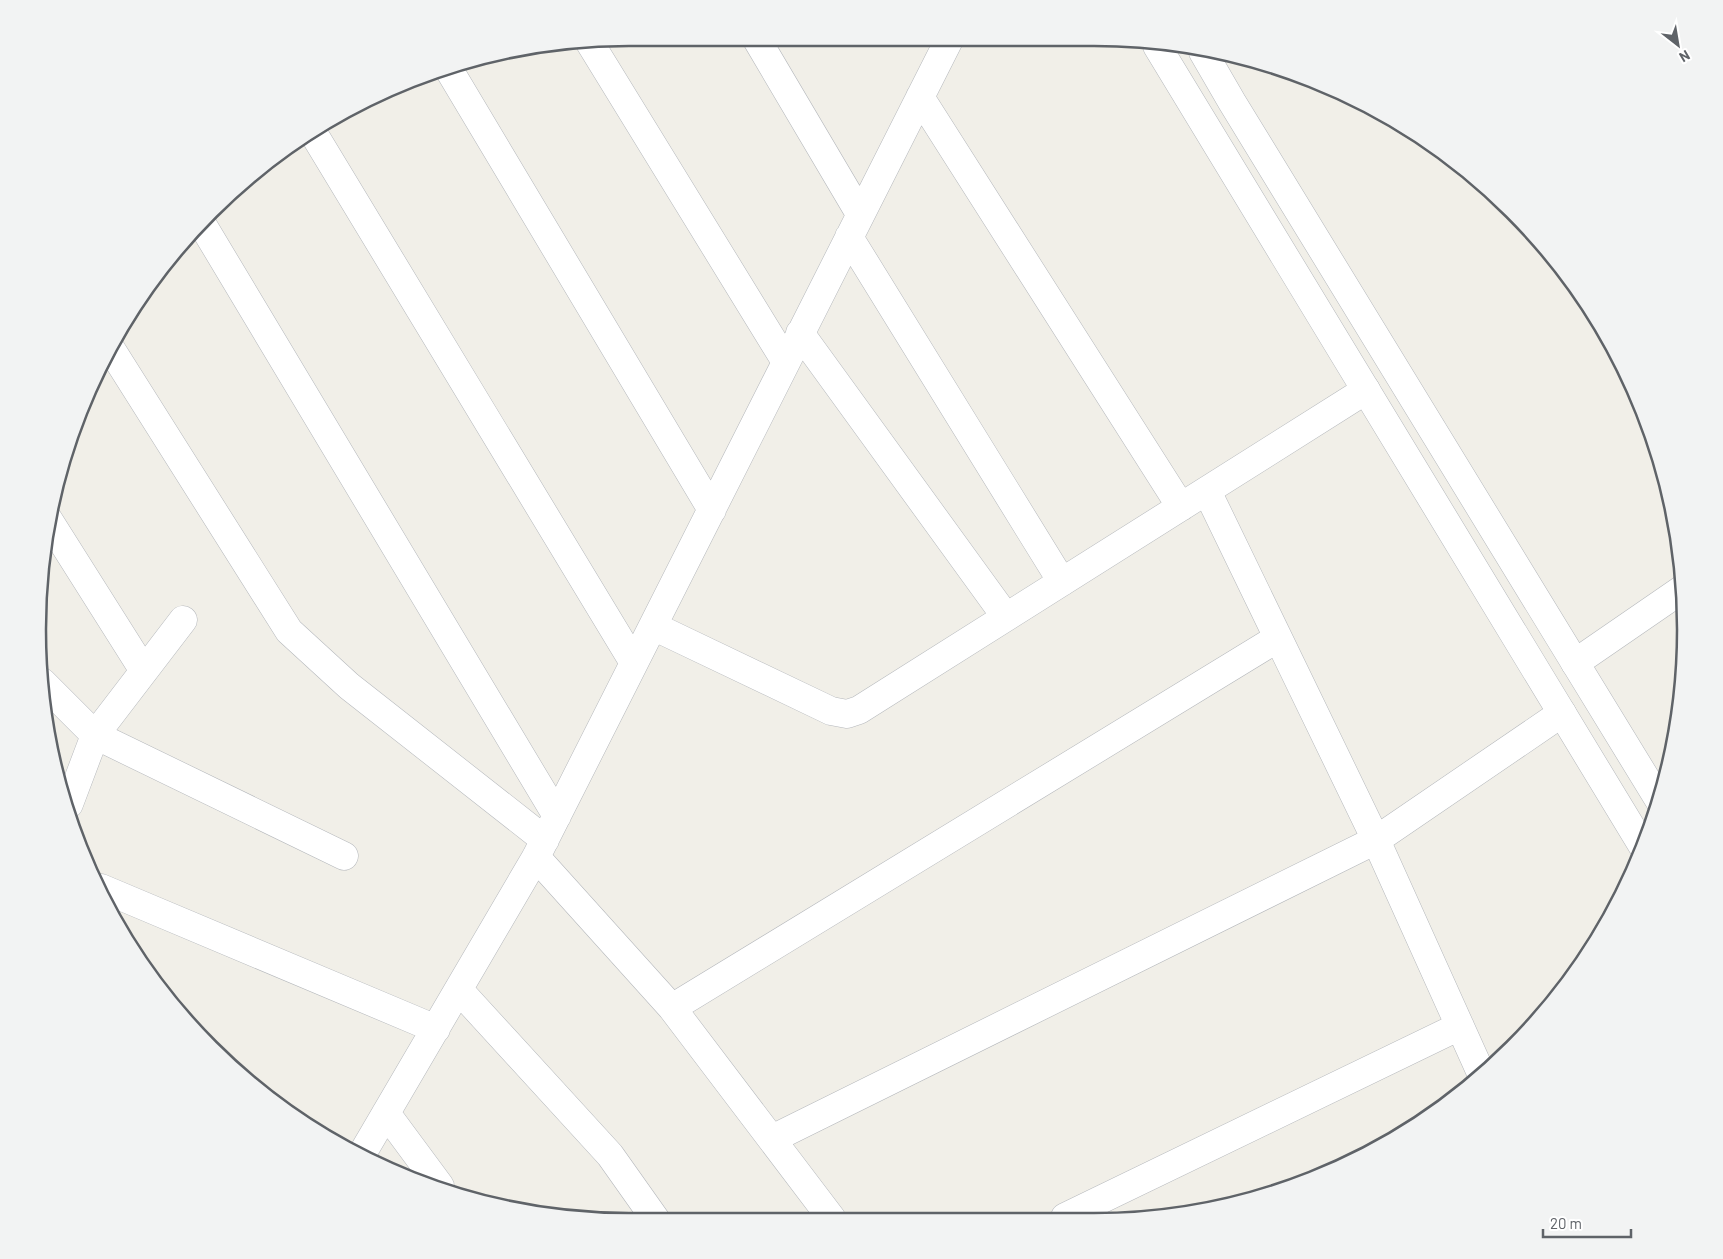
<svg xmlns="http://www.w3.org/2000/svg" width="1723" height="1259" font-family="Barlow,sans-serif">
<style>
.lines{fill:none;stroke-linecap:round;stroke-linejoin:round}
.minor-casing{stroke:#b5b8bc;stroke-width:29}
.tertiary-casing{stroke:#b5b8bc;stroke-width:29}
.minor{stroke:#fff;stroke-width:28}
.tertiary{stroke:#fff;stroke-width:28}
.rim{fill:none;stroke:#5f6368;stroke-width:2.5}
</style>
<rect width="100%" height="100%" fill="#f1efe8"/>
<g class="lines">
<g class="minor-casing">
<path id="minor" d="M756 38 860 214
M590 43 786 362
M448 68 712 510
M920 97 1181 507
M312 131 634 663
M202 224 557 816
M849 237 1062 582
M800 333 1006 617
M111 349 289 631 349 686 545 840
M1207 491 1376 840 1481 1073
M48 519 144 671
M653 626 831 711 847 714 859 710 1366 390
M1575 663 1684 588
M42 682 95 735 344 856
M69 804 95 735 183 620
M536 857 672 1008 832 1219
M101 888 436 1029
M459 990 610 1155 656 1220
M672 1008 1278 638
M386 1113 440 1186
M772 1139 1376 840 1562 713
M362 1154 536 857 950 38
M1065 1217 1460 1026"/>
</g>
<g class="tertiary-casing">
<path id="tertiary" d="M1157 46 1642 845
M1203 52 1232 102 1659 800"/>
</g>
<use href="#minor" class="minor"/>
<use href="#tertiary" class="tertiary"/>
</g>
<path d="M0 0H1723V1259H0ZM629 46H1094A583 583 0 0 1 1677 629V630A583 583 0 0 1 1094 1213H629A583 583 0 0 1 46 630V629A583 583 0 0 1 629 46Z" fill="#f2f3f3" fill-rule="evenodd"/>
<path class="rim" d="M629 46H1094A583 583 0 0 1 1677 629V630A583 583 0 0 1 1094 1213H629A583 583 0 0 1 46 630V629A583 583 0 0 1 629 46Z"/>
<g transform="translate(1678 45) rotate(149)" stroke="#ffffff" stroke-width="4" paint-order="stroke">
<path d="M0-4L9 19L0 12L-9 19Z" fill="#5f6368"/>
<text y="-8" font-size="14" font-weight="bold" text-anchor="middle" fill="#5f6368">N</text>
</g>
<path d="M1543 1229v8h88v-8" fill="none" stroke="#5f6368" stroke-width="2.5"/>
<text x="1550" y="1229" font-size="15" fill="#5f6368" stroke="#ffffff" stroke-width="4" paint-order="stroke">20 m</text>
</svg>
